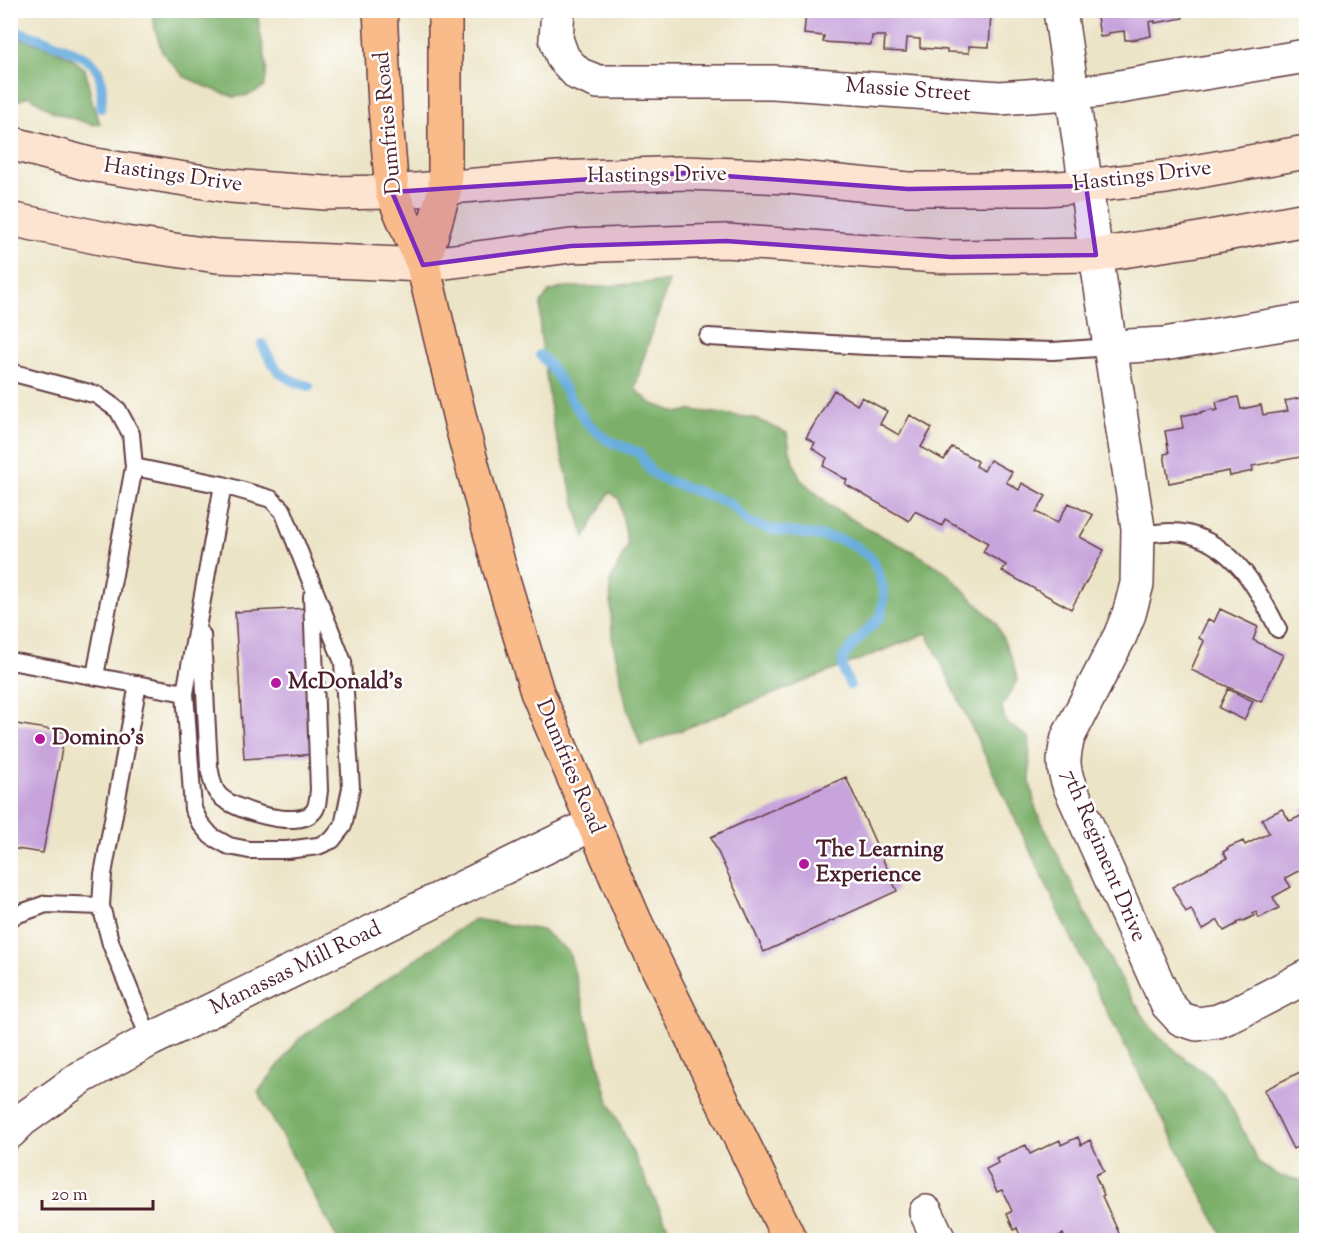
<svg xmlns="http://www.w3.org/2000/svg" width="1317" height="1251" font-family="'Sorts Mill Goudy',serif">
<style>
.forest{fill:#7bb06b;stroke:#62684b;stroke-width:1.5}
.lines{fill:none;stroke-linecap:round;stroke-linejoin:round}
.stream{stroke:#69addf;stroke-width:10}
.building{fill:#c7a4db}
.lane-casing{stroke:#623d42;stroke-width:20}
.street-casing{stroke:#623d42;stroke-width:36}
.secondary-casing{stroke:#623d42;stroke-width:36}
.primary-casing{stroke:#623d42;stroke-width:36}
.lane{stroke:#fff;stroke-width:16}
.street{stroke:#fff;stroke-width:33}
.secondary{stroke:#fde4d1;stroke-width:33}
.primary{stroke:#fabb8b;stroke-width:33}
.marked{fill:#7b2cbf;fill-opacity:0.2;stroke:#7b2cbf;stroke-width:4.5;stroke-linejoin:round}
.poi-dot{fill:#b5179e;stroke:#fff;stroke-width:2}
.labels{text-anchor:middle;dominant-baseline:central;stroke-width:5;stroke-linejoin:round;paint-order:stroke}
.street-label{font-size:22px;fill:#4a1f2b;stroke:#fff}
.poi-label{font-size:22px;font-weight:bold;fill:#4a1f2b;stroke:#fff;text-anchor:start}
</style>
<rect width="100%" height="100%" fill="#fff"/>
<filter id="ink" filterUnits="userSpaceOnUse"><feTurbulence type="fractalNoise" baseFrequency=".0167" numOctaves="2"/><feDisplacementMap in="SourceGraphic" scale="12" xChannelSelector="R" yChannelSelector="G"/><feConvolveMatrix kernelMatrix="1 2 1 2 8 2 1 2 1" color-interpolation-filters="sRGB"/></filter>
<filter id="wash" filterUnits="userSpaceOnUse"><feTurbulence type="fractalNoise" baseFrequency=".008" numOctaves="4" result="noise"/><feDisplacementMap in="SourceGraphic" scale="24" xChannelSelector="R" yChannelSelector="G"/><feGaussianBlur stdDeviation="1.35" result="paint"/><feColorMatrix in="noise" values="0 0 0 0 0 0 0 0 0 0 0 0 0 0 0 0 0 1.4 0 .05"/><feComposite in="paint" operator="in"/></filter>
<g filter="url(#wash)">
<rect width="100%" height="100%" fill="#ece4c6"/>
<path class="forest" d="M153 11H258C257 37 272 61 264 87L249 95 234 97 209 88 183 76 162 52 155 29Z
M11 35 36 43 69 56 85 69 93 106 100 123 94 125 55 113 29 96 17 101 11 98Z
M669 281 641 366 635 389 651 403 677 413 691 410 754 418 787 433 790 451 800 479 832 507 871 531 912 551 945 571 996 623 1013 661 1017 680 1002 707 1005 722 1029 738 1030 782 1036 810 1095 932 1131 997 1154 1032 1185 1059 1208 1075 1227 1098 1259 1164 1280 1176 1306 1181V1236L1299 1240H1225L1100 998 927 633 641 746 627 708 612 637 610 582 628 545 619 499 610 492 594 519 585 538 553 425 540 331 541 303 549 292 565 287H595Z
M474 919 542 930 569 952 609 1102 674 1240H338L258 1092 299 1039Z"/>
<g class="lines">
<path class="stream" d="M10 29C30 36 90 52 98 71 103 82 102 96 101 108
M262 344C275 370 280 379 309 386
M540 355 546 361 556 374 569 397 587 423 607 440 639 453 650 471 662 479 729 503 748 522 769 529 840 539 855 546 871 558 879 574 884 595 881 616 854 644 842 659 844 672 850 685"/>
</g>
<g id="blocks">
<path class="building" d="M806 10H986L985 13H991L989 47 969 46V53L947 52V50L920 48V39L907 38 906 52 884 51 885 36H872L871 45 823 42 824 36 804 34Z
M1096 10H1182L1183 18 1155 23V21L1149 22 1151 36 1132 40H1125L1124 31 1108 33V36L1100 37Z
M1306 384V456L1252 466 1253 471 1230 476 1229 471 1169 483 1164 454 1169 453 1165 431 1183 428 1181 416 1196 413V414L1201 413V412L1214 409V411L1218 410 1216 402 1238 397 1241 409 1261 405 1263 415 1288 411 1285 401 1305 397 1303 385Z
M834 390 857 405 862 397 887 411 880 424 899 435 910 415 932 428 921 447 944 460 952 447 978 461 976 466 984 471 990 460 1012 472 1006 482 1019 490 1022 483 1046 496 1036 512 1057 523 1069 503 1093 515 1080 537 1104 550 1071 609 1002 571 1006 565 983 552 988 543 945 519 942 526 915 511 909 521 845 484 847 480 823 466 827 458 812 448 815 443 806 438Z
M309 608 317 754 244 759 235 612Z
M1220 609 1258 627 1253 640 1283 655 1261 702 1191 670 1204 641 1199 638 1208 619 1214 622Z
M1228 689 1253 701 1244 720 1219 708Z
M10 723 65 732 43 853 10 848Z
M846 777 897 891 764 952 711 837Z
M1306 807V867L1285 878 1291 887 1273 897 1279 908 1259 918 1256 912 1253 914 1254 916 1241 922V920L1237 923V924L1224 931 1218 920 1202 930 1191 909 1186 912 1172 887 1227 858 1223 852 1228 849 1227 848 1243 841 1245 845 1269 833 1262 819 1282 809 1290 821 1303 815 1301 810Z
M1306 1069V1142L1293 1149 1264 1090Z
M1078 1137 1081 1145 1090 1140 1104 1171 1095 1175 1104 1195 1102 1196 1122 1240H1066L1063 1234 1050 1240H1022L1017 1228 1014 1230 1007 1214 1012 1211 1002 1190 997 1192 986 1169 998 1163 996 1158 1026 1145 1030 1154 1060 1140 1061 1145Z"/>
</g>
</g>
<g filter="url(#ink)">
<use href="#blocks" fill-opacity="0" stroke="#623d42" stroke-width="1.5"/>
<g class="lines">
<g class="lane-casing">
<path id="lane" d="M708 337 867 346 1053 351 1111 347
M10 372 97 395 118 410 131 434 134 467 95 676
M134 467 223 485 185 693 193 809 200 823 211 836 229 846 249 850H287L318 846 332 840 343 826 351 788 343 662 283 511 271 499 223 485
M1138 535C1154 533 1172 530 1188 534 1235 546 1258 589 1278 629
M202 635 209 767C211 775 212 787 218 794 231 810 298 830 313 812 318 807 318 797 319 790L312 596
M10 661 185 693
M138 684 103 874 101 906 111 944 150 1040
M10 917 46 904 101 906"/>
</g>
<g class="street-casing">
<path id="street" d="M558 10 556 39 563 58 578 74 598 82H773L1000 98 1095 91 1306 56
M1060 10 1096 255 1138 528 1137 584 1129 614 1120 636 1068 737C1063 758 1062 765 1069 785L1167 1004 1181 1019 1197 1024 1218 1021 1235 1014 1306 977
M1111 347 1164 344 1306 320
M10 1132 22 1120 82 1077 150 1040 593 824
M926 1212 939 1240"/>
</g>
<g class="secondary-casing">
<path id="secondary" d="M10 143 89 164 230 186 326 193 392 192 558 178 684 173 790 177 908 189H1044L1086 186 1166 177 1306 152
M10 219 125 243 217 256 423 265 571 246 726 241 951 257 1096 255 1189 241 1306 219"/>
</g>
<g class="primary-casing">
<path id="primary" d="M380 10 385 106 392 192 423 265 461 423 499 566 537 692 635 921 790 1240
M423 265 445 188V10"/>
</g>
<use href="#lane" class="lane"/>
<use href="#street" class="street"/>
<use href="#secondary" class="secondary"/>
<use href="#primary" class="primary"/>
</g>
</g>
<path class="marked" d="M684 173 908 189 1086 186 1096 255 951 257 726 241 571 246 423 265 392 192Z"/>
<g class="poi-dot">
<circle cx="276" cy="683" r="6"/>
<circle cx="40" cy="739" r="6"/>
<circle cx="804" cy="864" r="6"/>
</g>
<g class="labels">
<g class="street-label">
<text transform="translate(908 91) rotate(4)">Massie Street</text>
<text transform="translate(389 123) rotate(-95)">Dumfries Road</text>
<text transform="translate(173 176) rotate(8)">Hastings Drive</text>
<text transform="translate(657 176) rotate(-1)">Hastings Drive</text>
<text transform="translate(1142 177) rotate(-7)">Hastings Drive</text>
<text transform="translate(569 767) rotate(67)">Dumfries Road</text>
<text transform="translate(1103 856) rotate(67)">7th Regiment Drive</text>
<text transform="translate(296 969) rotate(-26)">Manassas Mill Road</text>
</g>
<g class="poi-label">
<text x="288" y="683">McDonald's</text>
<text x="52" y="739">Domino's</text>
<text x="816" y="851">The Learning<tspan x="816" dy="25">Experience</tspan></text>
</g>
</g>
<rect width="1317" height="1251" fill="none" stroke="#fff" stroke-width="36"/>
<path d="M42 1200v9h111v-9" fill="none" stroke="#4a1f2b" stroke-width="3"/>
<text x="51" y="1200" font-size="18" fill="#4a1f2b" stroke="#ffffff" stroke-width="4.5" paint-order="stroke">20 m</text>
</svg>
